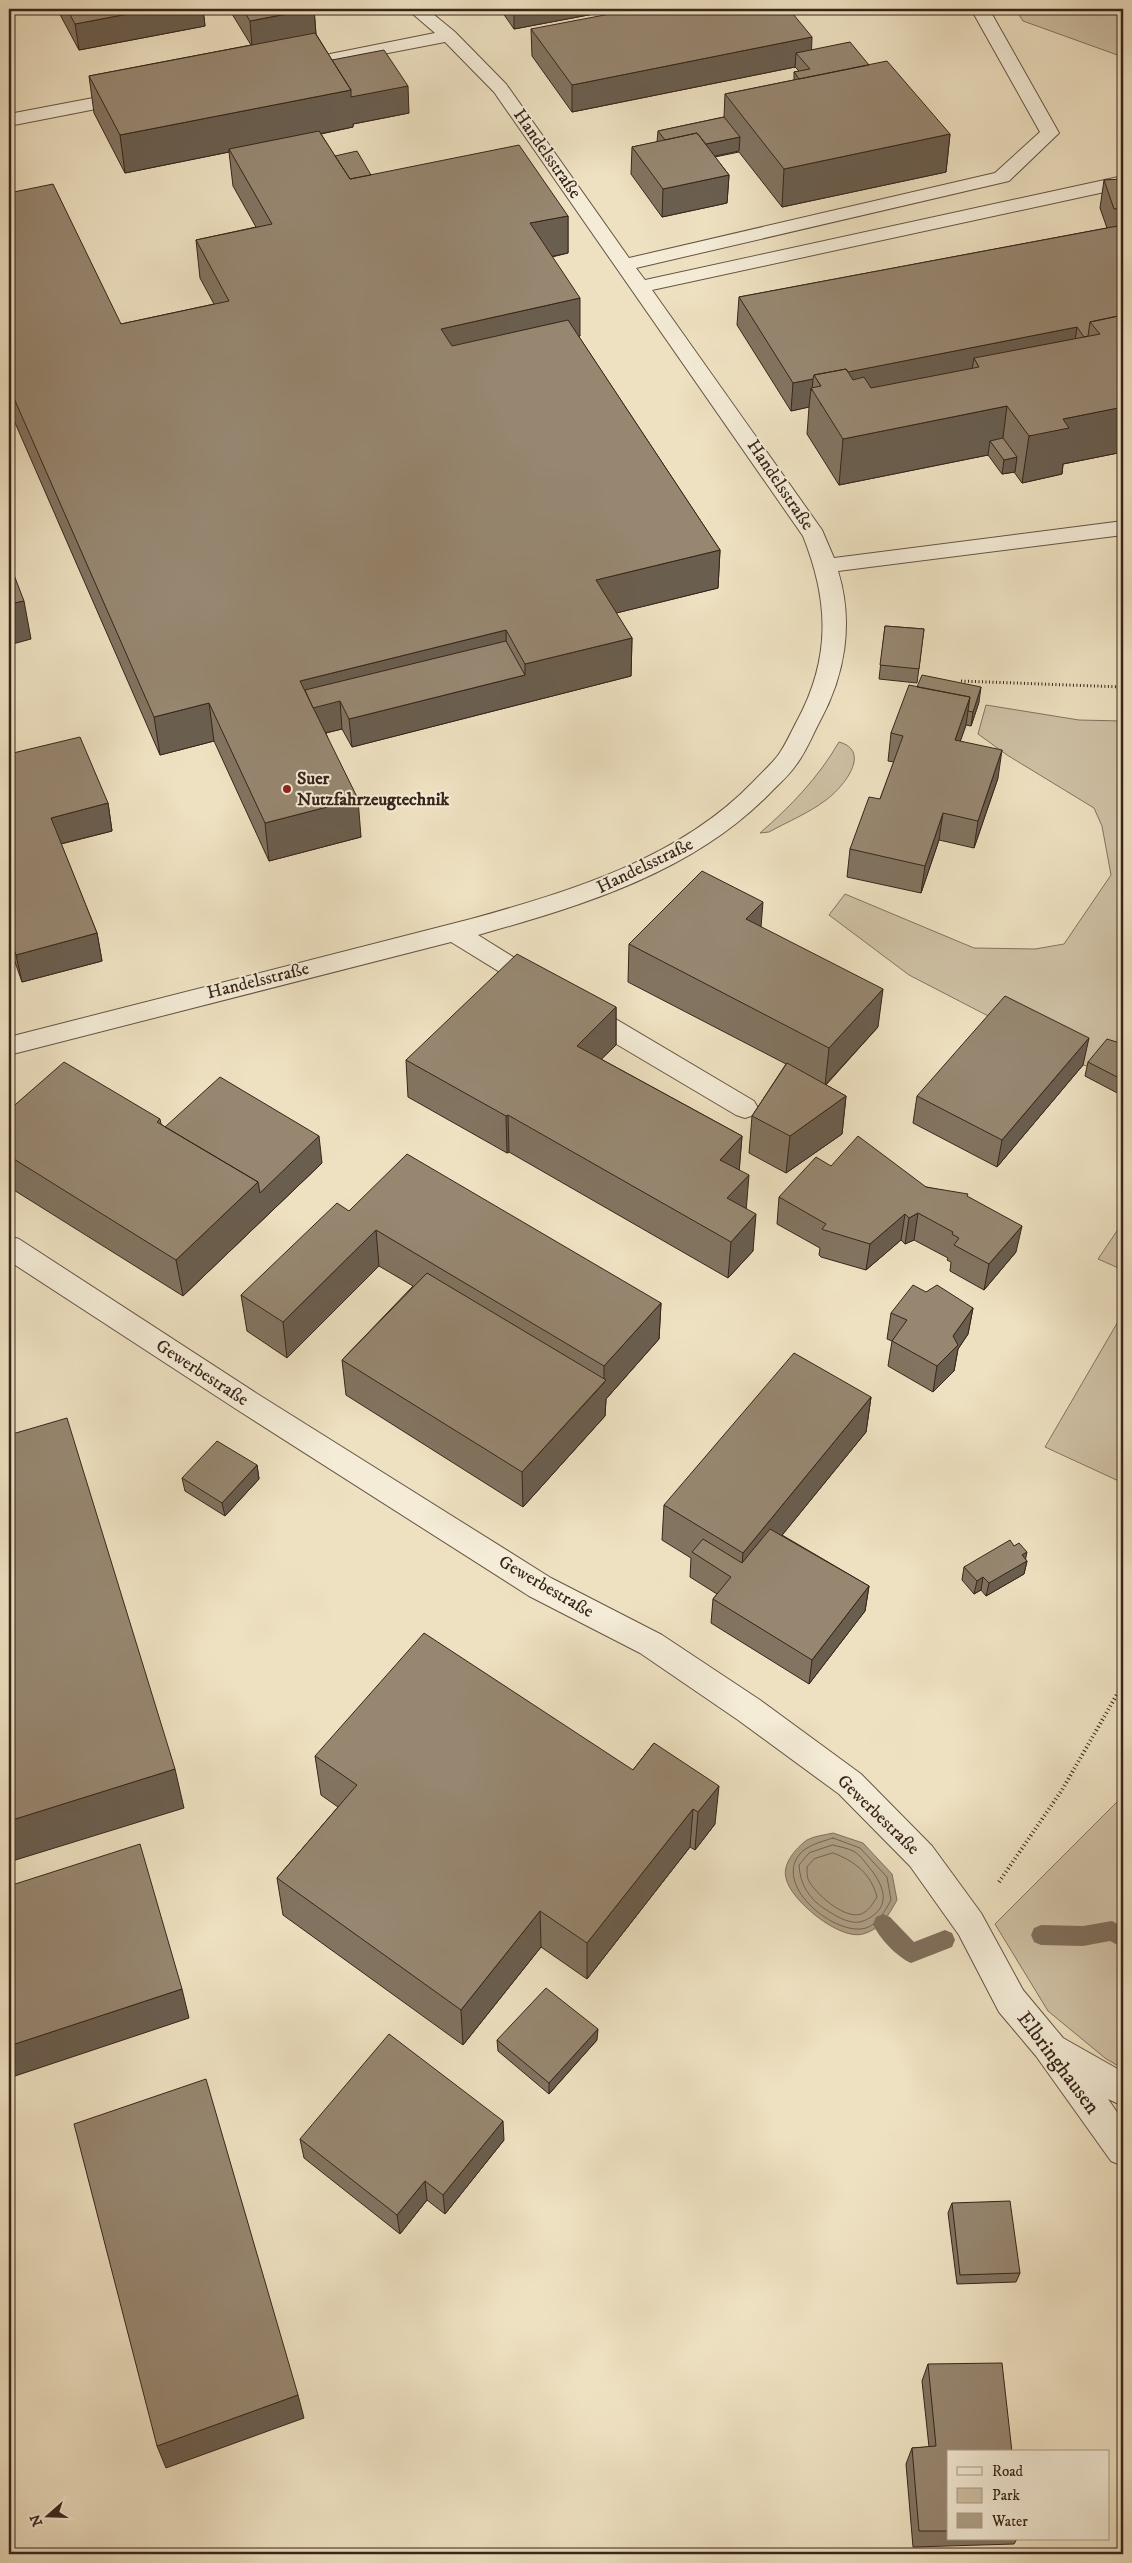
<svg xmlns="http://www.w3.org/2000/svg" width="1132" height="2563" font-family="'IM FELL DW Pica',serif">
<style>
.green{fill:#cfc1a5;stroke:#847360}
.water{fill:#b0a188;stroke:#806f5c}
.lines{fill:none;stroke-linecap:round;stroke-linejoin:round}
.shore{stroke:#746351;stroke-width:1}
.stream{fill:#806f5c;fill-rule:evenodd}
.minor-casing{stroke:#665444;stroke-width:2}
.path-far1{stroke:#38251a;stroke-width:3;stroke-dasharray:1 2.5;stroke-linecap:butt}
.path{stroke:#38251a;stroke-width:4;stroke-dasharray:1 3;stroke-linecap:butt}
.minor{fill:#f4ecd7;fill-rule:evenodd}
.wall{fill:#827461;stroke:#38251a}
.shaded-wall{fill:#6a5e4f;stroke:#38251a}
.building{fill:#978771;stroke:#38251a}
.poi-dot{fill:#8f2418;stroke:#f4ecd7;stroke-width:2}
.labels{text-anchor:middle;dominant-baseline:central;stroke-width:4;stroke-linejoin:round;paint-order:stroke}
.street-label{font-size:18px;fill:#38251a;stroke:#f4ecd7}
.poi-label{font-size:18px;font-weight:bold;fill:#38251a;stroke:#f4ecd7;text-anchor:start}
.near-street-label{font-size:21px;fill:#38251a;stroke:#f4ecd7}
</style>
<rect width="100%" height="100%" fill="#eee1c1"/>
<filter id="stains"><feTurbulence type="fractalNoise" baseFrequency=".004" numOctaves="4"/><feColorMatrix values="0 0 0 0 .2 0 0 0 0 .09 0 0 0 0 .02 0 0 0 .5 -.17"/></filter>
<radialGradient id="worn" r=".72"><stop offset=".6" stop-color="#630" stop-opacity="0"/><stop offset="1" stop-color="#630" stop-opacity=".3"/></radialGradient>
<path class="green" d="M1015 9H1123V57L1023 21Z
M986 705 1079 720 1123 721V1059L1092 1067 1083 1065 909 975 829 915 845 894 974 948 1035 949 1064 944 1111 875 1102 826 1094 808 1007 755 978 734Z
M839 742C872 751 844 787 826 800 809 813 787 822 769 832L760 833C791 806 818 778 839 742Z
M1123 1222V1270L1098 1259Z
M1123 1313V1483L1045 1447Z
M1123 1796V2069L1105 2058 1048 2011 995 1924Z"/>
<path class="water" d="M833 1833 863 1843 892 1874 897 1900C888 1916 881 1929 863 1934 840 1941 790 1900 786 1878 782 1864 796 1848 807 1840 814 1836 825 1835 833 1833Z"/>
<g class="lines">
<path class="shore" d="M833 1838 860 1848 887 1877 891 1900C885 1911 878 1924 866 1928 836 1937 774 1887 799 1855 807 1845 821 1842 833 1838Z
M833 1845C840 1847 848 1848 855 1852 860 1855 864 1861 868 1866 881 1881 893 1903 871 1917 865 1921 859 1923 853 1922 843 1921 833 1914 825 1909 809 1899 800 1884 799 1865L809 1853Z
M833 1853C855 1861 871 1874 877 1897 873 1903 869 1911 861 1914 845 1920 814 1893 808 1879 807 1876 807 1871 807 1867L814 1859Z"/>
<path class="stream" d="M883 1914 890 1917 914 1942 945 1930 952 1933 955 1940 952 1947 911 1963C897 1957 879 1938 873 1924L876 1917Z
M1112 1921 1123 1927V1948L1110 1941 1083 1946 1041 1945 1034 1942 1031 1935 1034 1928 1041 1925 1083 1926Z"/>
<g class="minor-casing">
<path id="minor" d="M407 9H427L455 32 506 84 629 258 995 173 1040 132 971 9H989L1059 133 1009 181 636 268 645 280 1123 176V188L652 290 822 530 834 558 1123 521V535L838 571C854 623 845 675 820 721 812 736 806 752 796 765 790 774 781 782 773 790 695 872 584 905 478 935L547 978 551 984 547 990 538 993 529 990 451 942 9 1055V1037L471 919C571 891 679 859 753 782 761 773 772 764 779 754 786 744 791 732 797 721 831 658 829 601 803 536L494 92 445 42 295 71 289 70 286 66 289 62 295 61 435 33Z
M130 91 137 93 139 97 137 101 9 126V114Z
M583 1003 592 1005 754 1101 758 1108 754 1115 745 1118 736 1115 574 1019 570 1012 574 1005Z
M9 1236 19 1239 256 1393 551 1578 662 1635 760 1700 861 1774 932 1846 981 1913 1023 1990 1063 2038 1123 2072V2106L1108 2099 1123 2121V2166L1111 2161 1036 2056 999 2012 959 1935 910 1866 839 1794 738 1720 640 1653 529 1596 236 1409 9 1261Z"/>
</g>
<path class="path-far1" d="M961 681 1122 687"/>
<path class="path" d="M999 1882 1062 1790 1123 1684"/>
<use href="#minor" class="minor"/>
</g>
<path class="wall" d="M57 9H203L205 26 79 50Z
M229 9H314L316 34 332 60 409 113 353 124V127L321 134 335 156 371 175 568 216V253L552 257 580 336 579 337 720 550 718 588 616 613 632 638 631 676 352 747 342 729 326 733 361 837 269 861 214 741 160 755 9 409V193L121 324 214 304 200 278 196 240 256 227 233 186 229 152 125 173 94 113 89 76 251 45Z
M500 9H620L514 29Z
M531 29 812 50 869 65 950 134 946 172 782 207 739 152 715 157 729 175 727 203 662 217 631 174 632 147 657 142 658 131 724 117 725 94 794 80V72L799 71 795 67 572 112 532 56Z
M1123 165V452L1063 464 1062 474 1022 483 1014 472 1002 474 988 455 839 485 807 434 809 407 791 411 737 325 739 297 1107 228 1100 208 1104 180H1117L1119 166Z
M885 626 924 629 917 683 879 679Z
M917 687 979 702 971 726 966 725 960 741 998 778 974 848 939 840 921 893 847 877 850 849 880 799 894 762 888 761 891 733Z
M9 754 108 803 112 831 61 844 97 933 102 961 22 982 9 945Z
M761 927 878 1027 826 1085 846 1096 842 1134 786 1173 749 1153 752 1116 786 1064 628 982 629 944Z
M616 1007V1045L601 1059 742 1136 739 1170 753 1251 728 1278 509 1152 507 1153 408 1097 406 1060Z
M1123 1044V1096L1085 1076 1088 1062Z
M1083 1065 997 1167 913 1123 917 1096Z
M9 1110 160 1119 161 1124 165 1127 322 1163 183 1296 9 1187Z
M831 1166 967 1196 1016 1252 984 1290 950 1271 951 1262 947 1260 948 1258 914 1240 905 1244 901 1240 866 1270 821 1257 819 1255 820 1248 777 1224 779 1197Z
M349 1211 661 1303 659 1339 606 1399 605 1416 523 1507 346 1395 342 1360 413 1286 379 1266 287 1358 247 1331 241 1295Z
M926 1292 973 1308 968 1334 958 1349 954 1371 933 1392 888 1366 892 1341 887 1339 891 1313Z
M871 1397 866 1432 782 1535 869 1586 865 1611 809 1684 711 1623 713 1599 717 1594 690 1577 691 1558 662 1540 664 1505Z
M257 1465 259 1479 225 1516 185 1491 182 1478Z
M1014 1546 1027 1561 1024 1574 986 1596 981 1590 974 1594 962 1580 964 1567Z
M654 1743 715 1824 695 1850 690 1847 587 1979 541 1947 463 2045 283 1915 277 1878 338 1807 321 1795 315 1756 633 1770Z
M497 2040H597L549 2094 498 2051Z
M300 2139 504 2140 445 2214 427 2200 400 2234 304 2158Z
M952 2203 1020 2273 1016 2282 957 2284 948 2213Z
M928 2364 948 2452V2539H1017L1014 2544 913 2547 906 2464 912 2448 929 2447 922 2381Z"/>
<path class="shaded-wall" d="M154 9H203L205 26 79 50 75 24Z
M314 9 316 35 252 47 250 21Z
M514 9H620L514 29Z
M812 37 811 64 796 53 795 67 572 112V85Z
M408 86 409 113 353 124V127L231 152 229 149V152L125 173 120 135 351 90Z
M950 134 946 172 782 207 784 169Z
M740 137 739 151 673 165V151Z
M729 175 727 203 662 217 663 189Z
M568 216V253L530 261V223Z
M580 298V336L442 367 441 329Z
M1077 327 1073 355 979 367 974 358 971 375 821 405V386L816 378Z
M813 379 812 391 811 388 809 407 791 411 793 383Z
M1007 406 1001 453 990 441 988 455 839 485 843 439Z
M1123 407V452L1063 464 1062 474 1022 483 1029 436 1063 419Z
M1017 457 1015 472 1002 474 1004 460Z
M720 550 718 588 596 618V580Z
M24 601 31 639 9 645V604Z
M506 630 507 669 340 701 342 729 312 736 300 681Z
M632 638 631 676 352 747 349 719 525 675V664Z
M981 687 979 702 971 726 973 712Z
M970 697 966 725 951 768 955 740Z
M209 703 214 741 160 755 154 717Z
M1002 750 998 778 974 848 978 821Z
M358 799 361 837 269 861 265 823Z
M108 803 112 831 56 845 51 818Z
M943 813 939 840 921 893 925 866Z
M763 902 760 940 746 919Z
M97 933 102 961 22 982 16 955Z
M883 989 878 1027 825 1085 829 1048Z
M616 1007V1045L577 1083V1046Z
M1089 1038 1083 1065 997 1167 1002 1140Z
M846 1096 842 1134 786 1173 790 1136Z
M508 1115 509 1152 507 1153 506 1116Z
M319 1136 322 1163 183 1296 176 1260 258 1182Z
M742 1136 739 1173 720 1160Z
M749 1175 746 1212 727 1198Z
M918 1213 914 1240 905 1244 909 1218Z
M756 1214 753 1251 728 1278 731 1242Z
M905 1214 901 1240 866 1270 870 1244Z
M1022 1226 1016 1252 984 1290 989 1264Z
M376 1230 379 1266 287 1358 283 1322Z
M661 1303 659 1339 606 1399 605 1416 523 1507 522 1472 604 1383V1366Z
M973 1308 968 1334 958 1349 954 1371 933 1392 937 1366 953 1336Z
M871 1397 866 1432 740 1587 743 1553Z
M257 1465 259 1479 225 1516 222 1503Z
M1027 1552 1025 1562 1027 1561 1024 1574 986 1596 989 1583 1022 1555Z
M983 1577 981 1590 974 1594 977 1581Z
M869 1586 865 1611 809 1684 812 1660Z
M175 1769 184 1808 9 1862V1821Z
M719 1786 715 1824 695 1850 698 1812Z
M693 1809 690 1847 587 1979V1943Z
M540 1911 541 1947 463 2045 461 2010Z
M182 1989 189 2018 9 2078V2046Z
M598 2029 597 2040 549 2094V2083Z
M503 2121 504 2140 445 2214 443 2195Z
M425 2181 427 2200 400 2234 397 2215Z
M298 2395 304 2418 166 2468 157 2446Z"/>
<path class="building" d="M67 9H154L75 24Z
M243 9H312L250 21Z
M636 9H789L812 37 572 85 531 29Z
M315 33 351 90 120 135 89 76Z
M850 42 869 65 799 79 794 72 810 69 796 53Z
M384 50 408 86 351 97V90L332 60Z
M887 61 950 134 784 169 725 94Z
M724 117 740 137 706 144 697 133 665 140 658 131Z
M319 131 350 179 519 145 568 216 530 223 580 298 441 329 452 346 568 320 720 550 596 580 632 638 525 664 506 630 300 681 358 799 265 823 209 703 154 717 9 387V193L53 184 121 324 229 301 196 240 272 224 229 149Z
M697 133 729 175 663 189 632 147Z
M357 151 371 175 350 179 335 156Z
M1123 165V178L1119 166Z
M1123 179V208L1114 209 1104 180Z
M1123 225V315L1090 322 1088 336 1084 337 1077 327 848 372 846 369 814 375 813 379 793 383 739 297Z
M1123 315V407L1063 419 1069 428 1029 436 1007 406 843 439 811 388 821 386 814 375 846 369 853 380 864 377 871 388 979 367 974 358 1100 334 1090 322Z
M1003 438 1017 457 1004 460 990 441Z
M9 562 24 601 9 604Z
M885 626 924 629 919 669 880 665Z
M506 641 525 675 349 719 340 701 313 708 305 690Z
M922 675 981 687 973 712 968 711 970 697 917 687Z
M909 685 970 697 955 740 1002 750 978 821 943 813 925 866 850 849 869 797 880 799 903 736 891 733Z
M80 737 108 803 51 818 97 933 16 955 9 934V754Z
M702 871 763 902 746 919 883 989 829 1048 629 944Z
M517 954 616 1007 577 1046 742 1136 720 1160 749 1175 727 1198 756 1214 731 1242 508 1115 506 1116 406 1060Z
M1005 996 1089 1038 1002 1140 917 1096Z
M1107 1039 1123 1044V1080L1088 1062Z
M64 1062 160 1119 157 1122 258 1182 176 1260 9 1156V1110Z
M787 1063 846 1096 790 1136 752 1116Z
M220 1077 319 1136 260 1193 258 1182 165 1127Z
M858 1136 926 1187 968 1194 967 1196 1022 1226 989 1264 954 1245 959 1238 952 1234 953 1232 918 1213 909 1218 905 1214 870 1244 824 1230 822 1229 826 1224 779 1197 816 1157 831 1166Z
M407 1154 661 1303 604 1366 376 1230 283 1322 241 1295 337 1203 349 1211Z
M427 1273 606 1380 522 1472 342 1360Z
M913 1285 926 1292 937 1285 973 1308 953 1336 958 1345 937 1366 892 1341 907 1320 891 1313Z
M794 1353 871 1397 743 1553 664 1505Z
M67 1418 175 1769 9 1821V1435Z
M217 1441 257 1465 222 1503 182 1478Z
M770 1529 869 1586 812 1660 713 1599 731 1577 692 1552 703 1539 742 1563Z
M1010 1540 1014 1546 1019 1543 1027 1552 1022 1555 1027 1561 989 1583 983 1577 977 1581 964 1567Z
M424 1633 633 1770 654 1743 719 1786 698 1812 693 1809 587 1943 540 1911 461 2010 277 1878 357 1785 315 1756Z
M140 1844 182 1989 9 2046V1886Z
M546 1988 598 2029 549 2083 497 2040Z
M389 2034 503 2121 443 2195 425 2181 397 2215 300 2139Z
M206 2079 298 2395 157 2446 74 2124Z
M1010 2201 1020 2273 960 2275 952 2203Z
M1002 2363 1012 2452H948V2531H919L912 2448 936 2446 928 2364Z"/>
<circle class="poi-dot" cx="287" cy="789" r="5"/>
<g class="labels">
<g class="street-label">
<text transform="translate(547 154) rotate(55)">Handelsstraße</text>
<text transform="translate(780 485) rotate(56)">Handelsstraße</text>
<text transform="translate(645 866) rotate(-26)">Handelsstraße</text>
<text transform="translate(258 981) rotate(-14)">Handelsstraße</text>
<text transform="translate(202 1373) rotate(33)">Gewerbestraße</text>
<text transform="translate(546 1587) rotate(30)">Gewerbestraße</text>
<text transform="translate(878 1815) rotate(44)">Gewerbestraße</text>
</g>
<g class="poi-label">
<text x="297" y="779">Suer<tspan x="297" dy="21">Nutzfahrzeugtechnik</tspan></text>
</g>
<g class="near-street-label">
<text transform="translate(1058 2063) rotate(53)">Elbringhausen</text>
</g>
</g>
<rect width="1132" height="2563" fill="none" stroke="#eee1c1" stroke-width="30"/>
<rect x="10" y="10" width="1112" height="2543" fill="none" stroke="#38251a" stroke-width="2.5"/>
<rect x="15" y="15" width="1102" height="2533" fill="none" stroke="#38251a"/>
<rect x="947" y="2450" width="162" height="90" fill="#f4ecd7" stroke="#a99c8b"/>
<rect x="957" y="2467" width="25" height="8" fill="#f4ecd7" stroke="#a99c8b"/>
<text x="992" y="2476" font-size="15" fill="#38251a">Road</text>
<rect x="957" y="2488" width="25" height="15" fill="#cfc1a5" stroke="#a99c8b"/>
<text x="992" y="2500" font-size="15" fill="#38251a">Park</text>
<rect x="957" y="2513" width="25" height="15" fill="#b0a188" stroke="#a99c8b"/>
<text x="992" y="2526" font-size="15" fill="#38251a">Water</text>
<g transform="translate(48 2516) rotate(250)" stroke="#f4ecd7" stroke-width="4" paint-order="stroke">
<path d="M0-4L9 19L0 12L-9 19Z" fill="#38251a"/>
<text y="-8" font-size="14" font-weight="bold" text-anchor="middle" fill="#38251a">N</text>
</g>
<rect width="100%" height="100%" filter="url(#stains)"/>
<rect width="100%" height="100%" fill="url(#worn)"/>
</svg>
